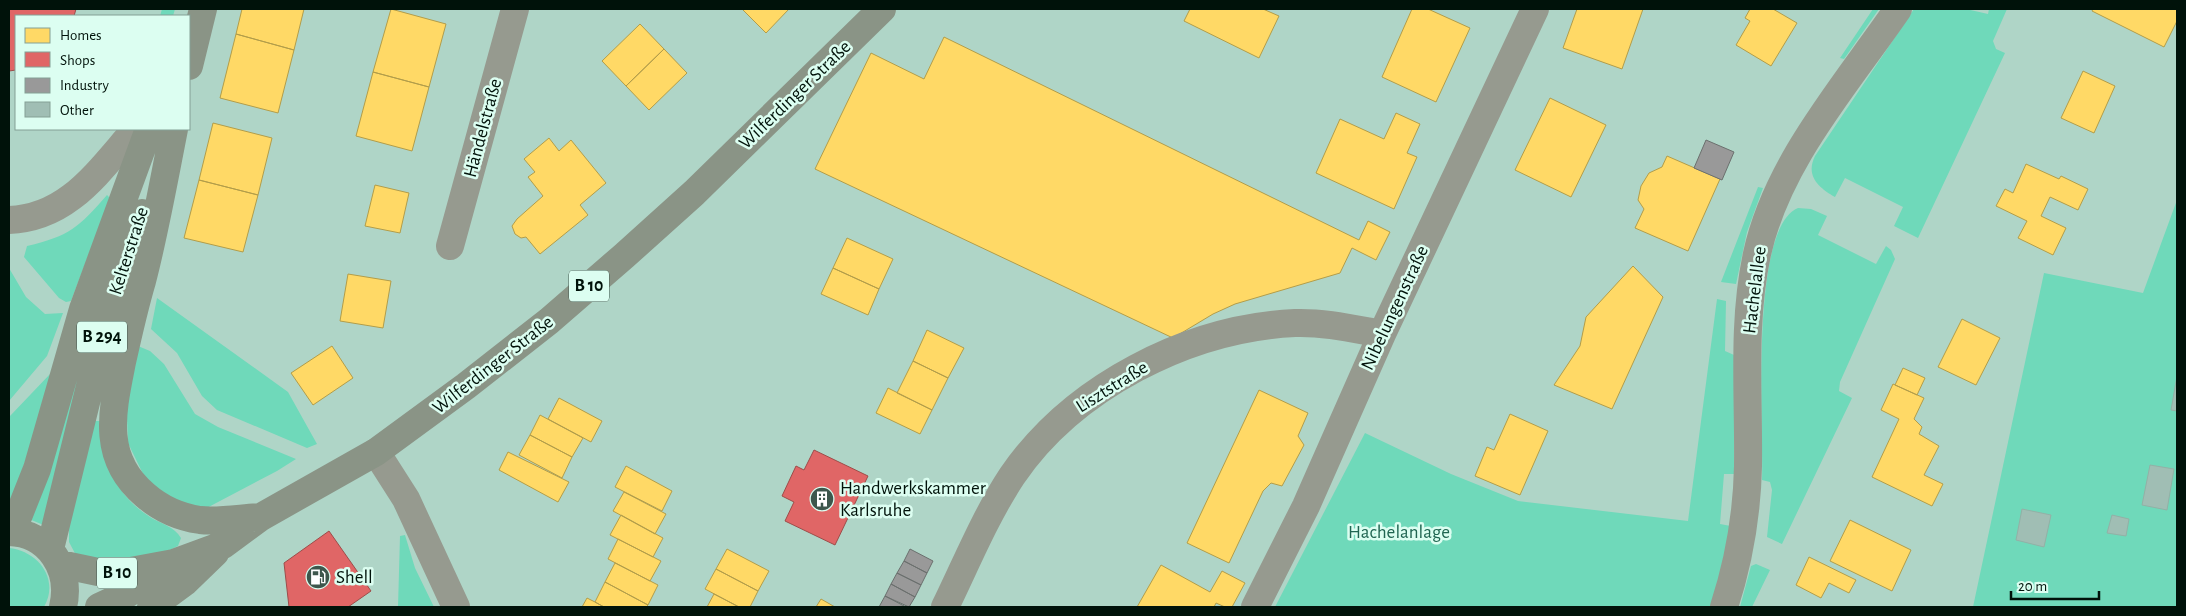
<svg xmlns="http://www.w3.org/2000/svg" width="2186" height="616" font-family="'Alegreya Sans',sans-serif">
<style>
.green{fill:#6fd9ba}
.homes{fill:#ffd966;stroke:#b29d4a}
.shops{fill:#e06666;stroke:#9d4d4a}
.industry{fill:#999;stroke:#6b706e}
.building{fill:#a0beb4;stroke:#92b1a6}
.lines{fill:none;stroke-linecap:round;stroke-linejoin:round}
.minor{stroke:#969a8f;stroke-width:28}
.tertiary{stroke:#969a8f;stroke-width:28}
.primary{stroke:#8a9486;stroke-width:28}
.labels{text-anchor:middle;dominant-baseline:central;stroke-width:5;stroke-linejoin:round;paint-order:stroke}
.shield{fill:#dcfef1;stroke:#42594f;stroke-width:1}
.shield-label{font-size:18px;font-weight:bold;fill:#00120a}
.street-label{font-size:19px;fill:#00120a;stroke:#dcfef1}
.poi-label{font-size:19px;fill:#00120a;stroke:#dcfef1;text-anchor:start}
.park-label{font-size:19px;fill:#1f6551;stroke:#dcfef1}
</style>
<rect width="100%" height="100%" fill="#afd5c7"/>
<path class="green" d="M162 9H175L173 16H160Z
M1873 9H1879L1844 59 1840 58Z
M1914 9H1966L1988 14 1989 9H2007L1993 41 1996 49 2005 53 1918 238 1894 226 1903 207 1845 178 1835 197C1819 188 1805 176 1815 156Z
M1758 187 1763 188 1747 232 1736 284 1721 282Z
M107 195 110 198 71 301 66 302 59 298 24 257 27 246C70 236 79 227 107 195Z
M2177 200V607H1973L2044 273 2143 293Z
M1798 208 1811 209 1827 216 1818 235 1876 264 1886 246 1891 250 1895 259 1840 382 1839 391 1852 398 1782 544 1767 537 1772 490 1770 482 1762 480C1764 430 1749 228 1798 208Z
M9 268 26 297 45 314 63 313 47 356 9 401Z
M157 298 288 392 317 444 307 448 217 410 202 396 177 353 151 329Z
M1717 299 1726 301 1725 351 1734 355V474H1724L1720 524 1736 527 1712 607H1275L1365 433 1451 474 1518 501 1688 521Z
M85 331 96 335 46 526 29 519Z
M138 346 150 351 164 364 195 414 218 427 296 459 277 471 201 511 172 500 145 478 128 443 126 393Z
M51 373 55 375 9 508 10 416Z
M94 421H103C107 462 112 493 150 517 161 524 174 526 181 538L178 546 145 562 78 559 69 542V522Z
M405 535 415 568 434 607H398L400 536Z
M9 548C38 551 60 579 44 607H9Z
M1756 564 1770 570 1752 607H1740L1751 566Z"/>
<path class="homes" d="M242 9H304L294 50 236 34Z
M391 9 446 24 429 87 373 72Z
M742 9H789L766 33Z
M1190 9H1263L1279 16 1259 58 1184 21Z
M1412 9H1428L1470 28 1436 102 1382 77Z
M1577 9H1643L1622 69 1563 48Z
M1750 9H1773L1797 23 1771 66 1736 45 1750 21 1745 18Z
M2093 9H2177V21L2164 47 2092 11Z
M640 24 664 49 626 86 602 61Z
M236 34 294 50 278 113 220 98Z
M944 37 1359 240 1368 221 1390 232 1376 260 1352 248 1340 273 1235 304 1213 314 1173 338 815 169 871 53 924 79Z
M664 49 687 73 649 110 626 86Z
M2083 71 2115 86 2094 133 2061 118Z
M373 72 429 87 412 151 356 136Z
M1550 98 1606 125 1571 197 1515 170Z
M1396 113 1420 124 1407 153 1417 157 1394 209 1316 173 1340 119 1384 139Z
M213 123 272 138 258 195 199 180Z
M549 138 559 151 571 140 606 183 580 205 588 215 540 254 526 237 521 238 515 234 512 226 517 219 543 196 528 177 535 172 524 159Z
M1667 156 1720 179 1688 251 1635 228 1644 209 1638 200 1641 186 1649 173 1662 167Z
M2026 164 2059 179 2061 176 2088 189 2078 210 2050 197 2041 216 2066 228 2053 255 2018 238 2027 221 1996 206 2005 189 2013 193Z
M199 180 258 195 243 252 184 238Z
M375 185 409 193 400 233 365 226Z
M847 238 893 259 879 289 833 268Z
M1633 266 1663 297 1612 409 1554 385 1580 346 1586 317Z
M833 268 879 289 868 315 821 294Z
M348 274 391 281 383 328 340 321Z
M1962 319 2000 338 1976 385 1938 367Z
M927 330 964 348 948 378 913 361Z
M332 346 353 378 313 405 291 373Z
M913 361 948 378 932 410 897 393Z
M1903 368 1925 378 1917 395 1895 385Z
M1893 384 1924 398 1914 419 1922 427 1919 434 1939 446 1924 475 1943 484 1932 506 1872 477 1899 419 1881 410Z
M888 388 932 410 920 434 876 413Z
M1259 390 1308 413 1298 436 1304 445 1282 486 1271 483 1263 491 1229 563 1187 543Z
M559 398 602 421 591 442 548 419Z
M1510 414 1548 431 1520 495 1475 476 1487 447 1494 450Z
M540 415 583 438 572 457 530 435Z
M530 435 572 457 562 478 519 455Z
M508 452 569 482 558 502 499 470Z
M626 466 672 491 662 511 615 487Z
M624 492 666 514 655 534 613 511Z
M621 515 663 538 653 557 610 535Z
M1850 520 1911 550 1892 591 1830 561Z
M618 539 661 561 650 581 608 559Z
M727 549 769 571 758 591 716 569Z
M1809 557 1856 580 1849 593 1829 583 1821 598 1796 585Z
M615 563 658 585 648 605 605 582Z
M1161 565 1210 592 1222 571 1245 583 1232 607H1225L1216 603 1214 607H1137Z
M716 569 758 591 750 607H739L705 589Z
M605 582 648 605 646 607H604L595 602Z
M714 594 739 607H707Z
M587 598 595 602 604 607H582Z
M821 599 835 607H816Z"/>
<path class="shops" d="M9 9H76L74 16H16V70L9 71Z
M814 450 868 476 835 545 785 521 794 502 782 496 796 466 804 470Z
M329 531 371 591 348 607H289L284 563Z"/>
<path class="industry" d="M1706 140 1734 152 1722 180 1694 168Z
M910 549 933 561 927 573 904 561Z
M904 561 927 573 921 585 897 573Z
M897 573 921 585 915 597 891 584Z
M891 584 915 597 909 607 885 596Z
M885 596 906 607H879Z"/>
<path class="building" d="M2177 376V411L2171 410Z
M2150 465 2174 469 2167 510 2142 505Z
M2022 509 2051 515 2044 547 2016 540Z
M2112 515 2129 519 2126 536 2107 533Z"/>
<g class="lines">
<path class="minor" d="M9 220C69 218 99 170 136 129
M450 246 515 9
M376 452 406 499 456 607
M945 607C966 564 985 517 1012 476 1073 387 1188 328 1295 323 1324 322 1354 329 1382 334
M1255 607 1306 506 1382 334 1535 9"/>
<path class="tertiary" d="M1724 607C1739 561 1747 514 1748 466 1749 395 1742 323 1757 254 1777 162 1846 85 1898 9"/>
<path class="primary" d="M189 66 203 9
M174 129C164 180 155 231 142 281 134 308 128 335 122 362 112 412 101 458 145 495 161 509 179 517 200 520 219 522 241 518 261 517
M9 532C49 533 72 570 63 607
M12 532 37 469 83 309 149 129
M50 549 107 317 142 213
M60 564 98 572 120 573 174 563 223 545 261 517 376 452 466 386 549 321 624 256 694 193 882 9
M99 607 127 594 164 570
M151 607 185 582 215 553"/>
</g>
<defs>
<g id="building-disc" transform="scale(1.25)"><circle r="9.5" fill="#3d564c" stroke="#dcfef1"/><path d="M-4-6H4V6H1V3H-1V6H-4ZM-2.5-4.3h1.7v1.8h-1.7ZM.8-4.3h1.7v1.8H.8ZM-2.5-1h1.7V.8h-1.7ZM.8-1h1.7V.8H.8Z" fill="#fff"/></g>
<g id="fuel-disc" transform="scale(1.25)"><circle r="9.5" fill="#3d564c" stroke="#dcfef1"/><path d="M-5.5-6h7V0h2V4h1.3V-2.5L3-4.5l.8-.8L6-3V5H2.5V1h-1V6h-7ZM-4.2-4.7v3.2H.2V-4.7Z" fill="#fff"/></g>
</defs>
<g fill-rule="evenodd">
<use href="#building-disc" x="822" y="499"/>
<use href="#fuel-disc" x="318" y="577"/>
</g>
<g class="labels">
<g class="shield">
<rect x="569" y="270.5" width="40" height="31" rx="4"/>
<rect x="77" y="321.5" width="50" height="31" rx="4"/>
<rect x="97" y="557.5" width="40" height="31" rx="4"/>
</g>
<g class="shield-label">
<text x="589" y="286">B 10</text>
<text x="102" y="337">B 294</text>
<text x="117" y="573">B 10</text>
</g>
<g class="street-label">
<text transform="translate(795 95) rotate(-44)">Wilferdinger Straße</text>
<text transform="translate(483 128) rotate(-75)">Händelstraße</text>
<text transform="translate(129 251) rotate(-72)">Kelterstraße</text>
<text transform="translate(1755 290) rotate(-83)">Hachelallee</text>
<text transform="translate(1395 308) rotate(-65)">Nibelungenstraße</text>
<text transform="translate(493 365) rotate(-38)">Wilferdinger Straße</text>
<text transform="translate(1112 387) rotate(-32)">Lisztstraße</text>
</g>
<g class="poi-label">
<text x="840" y="488">Handwerkskammer<tspan x="840" dy="22">Karlsruhe</tspan></text>
<text x="336" y="577">Shell</text>
</g>
<g class="park-label">
<text x="1399" y="532">Hachelanlage</text>
</g>
</g>
<rect width="2186" height="616" fill="none" stroke="#00120a" stroke-width="20"/>
<rect x="15" y="15" width="175" height="115" fill="#dcfef1" stroke="#84a095"/>
<rect x="25" y="28" width="25" height="15" fill="#ffd966" stroke="#84a095"/>
<text x="60" y="40" font-size="15" fill="#00120a">Homes</text>
<rect x="25" y="52" width="25" height="15" fill="#e06666" stroke="#84a095"/>
<text x="60" y="65" font-size="15" fill="#00120a">Shops</text>
<rect x="25" y="78" width="25" height="15" fill="#999999" stroke="#84a095"/>
<text x="60" y="90" font-size="15" fill="#00120a">Industry</text>
<rect x="25" y="102" width="25" height="15" fill="#a0beb4" stroke="#84a095"/>
<text x="60" y="115" font-size="15" fill="#00120a">Other</text>
<path d="M2011 591v8h88v-8" fill="none" stroke="#00120a" stroke-width="2.5"/>
<text x="2018" y="591" font-size="15" fill="#00120a" stroke="#dcfef1" stroke-width="4" paint-order="stroke">20 m</text>
</svg>
